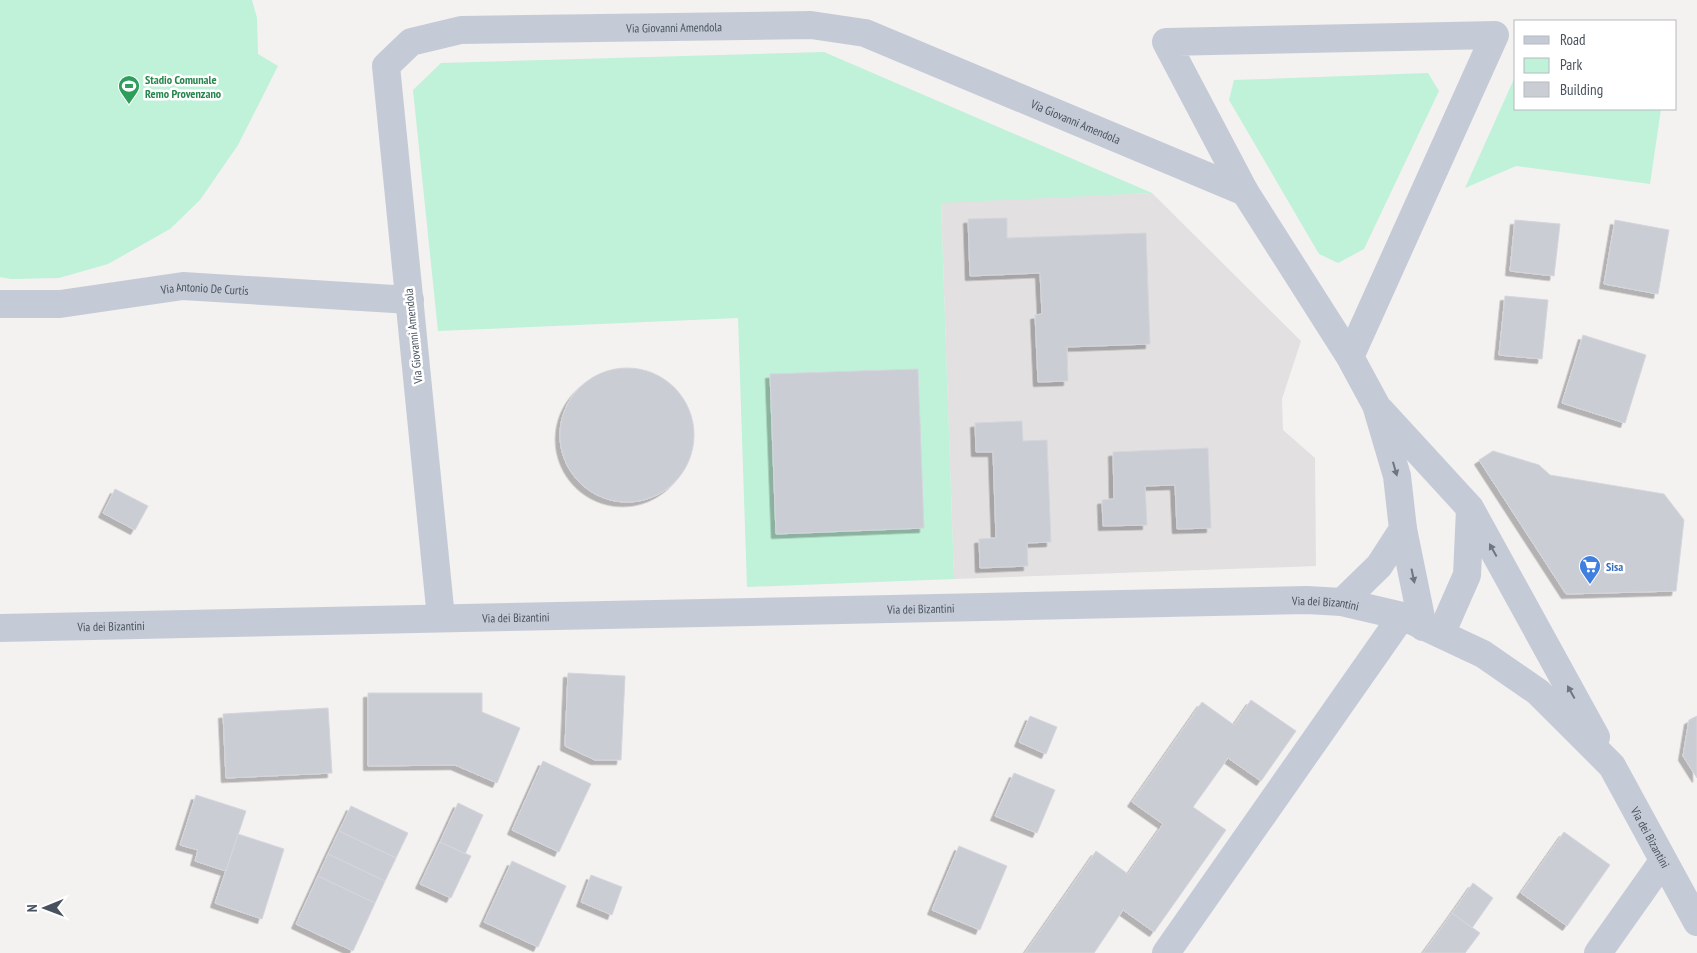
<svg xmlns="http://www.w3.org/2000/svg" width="1697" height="953" font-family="'PT Sans Narrow',sans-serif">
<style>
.education{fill:#e2e0e0}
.green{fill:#c0f1d9}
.building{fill:#cbcdd4;stroke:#d5d6dd;filter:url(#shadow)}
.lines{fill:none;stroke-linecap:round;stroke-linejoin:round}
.minor{stroke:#c5cbd6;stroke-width:28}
.oneway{fill:#6e7683}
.labels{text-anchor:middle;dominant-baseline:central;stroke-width:5;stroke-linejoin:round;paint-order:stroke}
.street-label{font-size:12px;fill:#48525f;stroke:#fff}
.leisure-label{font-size:12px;font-weight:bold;fill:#27864d;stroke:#fff;text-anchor:start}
.shop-label{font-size:12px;font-weight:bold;fill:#366cbe;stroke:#fff;text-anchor:start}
</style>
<defs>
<filter id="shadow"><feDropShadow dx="-4.5" dy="4.5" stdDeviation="0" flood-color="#0004"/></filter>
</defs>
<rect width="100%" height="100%" fill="#f4f1f1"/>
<path class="education" d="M1152 193 1301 341 1282 399 1283 430 1315 458 1316 566 954 579 941 202Z"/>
<path class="green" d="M0 0H252L257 18 258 54 278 66 238 145 200 200 170 229 108 264 59 278 11 279 0 277Z
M824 52 1152 193 941 203 954 579 747 587 738 318 438 331 413 90 441 63Z
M1428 73 1439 91 1364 249 1338 263 1319 254 1229 100 1234 80Z
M1514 79 1516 109H1661L1650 184 1516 166 1465 188Z"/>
<path class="building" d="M1007 218V238L1146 233 1150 344 1067 347 1068 381 1038 382 1035 315 1042 314 1040 273 970 276 968 219Z
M1515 220 1560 224 1554 276 1510 271Z
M1615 220 1669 230 1658 294 1604 284Z
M1505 296 1548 300 1542 359 1499 355Z
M1583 335 1646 355 1625 423 1562 403Z
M560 435a67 67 0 1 1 134 0a67 67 0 1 1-134 0Z
M918 369 924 528 776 534 770 374Z
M1022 421 1023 441 1047 440 1051 542 1027 543 1028 566 980 568 979 539 996 538 993 452H976L975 423Z
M1208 448 1211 528 1177 529 1175 485 1145 486 1147 525 1103 526 1102 500 1114 499 1113 452Z
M1493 451 1539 465 1550 475 1664 494 1684 520 1676 591 1566 594 1479 460Z
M115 489 148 506 135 530 103 513Z
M568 673 625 676 621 760H595L565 746Z
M368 693H482V712L520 728 497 783 455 765 368 766Z
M1251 700 1296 731 1261 781 1228 758 1193 807 1226 830 1154 932 1123 910 1094 953H1025L1096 851 1128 874 1163 824 1132 802 1202 702 1234 725Z
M328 708 332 773 226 778 223 714Z
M1030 716 1057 727 1046 754 1019 742Z
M1697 716V778L1683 756 1689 720Z
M543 761 591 784 559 852 512 830Z
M1014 773 1055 790 1037 833 995 816Z
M196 795 246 811 226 871 195 861 198 850 180 845Z
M458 803 483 815 465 854 440 842Z
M351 806 408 833 396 858 339 831Z
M339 831 396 858 385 881 328 854Z
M1564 832 1610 865 1567 926 1521 893Z
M238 834 284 849 262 919 215 903Z
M440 842 471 856 451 898 420 884Z
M959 846 1007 866 980 930 932 910Z
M328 854 385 881 375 903 318 876Z
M512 861 566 886 538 947 484 922Z
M591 875 622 887 612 915 581 902Z
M318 876 375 903 353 951 296 924Z
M1473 883 1493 898 1472 928 1452 913Z
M1452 913 1480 933 1465 953H1423Z"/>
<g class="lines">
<g class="minor">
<path id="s1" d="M0 304H60L183 286 410 300"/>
<path d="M1380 410 1470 508 1596 737"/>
<path d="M1403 529 1423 627"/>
<path d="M1342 602 1379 566 1403 529 1397 476 1376 405 1350 357 1245 192 1166 42 1495 35 1350 357"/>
<path id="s2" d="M441 618 386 66 411 42 461 30 811 25 865 33 1245 192"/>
<path id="s3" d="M0 628 1307 600 1342 602 1402 616 1483 654 1538 692 1612 766 1697 922"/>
<path d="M1441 634 1467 575 1470 509"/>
<path d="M1166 953 1402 616"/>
<path d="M1598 953 1663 861"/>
</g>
</g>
<defs><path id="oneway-solid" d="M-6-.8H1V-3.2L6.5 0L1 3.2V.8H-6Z" transform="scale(1.25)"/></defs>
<g class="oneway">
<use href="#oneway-solid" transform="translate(1395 469) rotate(74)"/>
<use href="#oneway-solid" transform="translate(1493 550) rotate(-119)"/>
<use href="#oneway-solid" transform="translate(1413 576) rotate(78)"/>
<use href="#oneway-solid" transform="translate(1571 692) rotate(-119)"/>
</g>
<defs>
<g id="stadium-pin" transform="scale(1.125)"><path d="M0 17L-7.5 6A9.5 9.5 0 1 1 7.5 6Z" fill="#2e9e5b" stroke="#fff"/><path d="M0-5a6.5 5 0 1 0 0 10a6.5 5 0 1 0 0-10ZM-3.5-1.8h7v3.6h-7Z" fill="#fff"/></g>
<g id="supermarket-pin" transform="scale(1.125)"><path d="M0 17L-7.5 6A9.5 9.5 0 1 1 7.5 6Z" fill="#3f7fe0" stroke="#fff"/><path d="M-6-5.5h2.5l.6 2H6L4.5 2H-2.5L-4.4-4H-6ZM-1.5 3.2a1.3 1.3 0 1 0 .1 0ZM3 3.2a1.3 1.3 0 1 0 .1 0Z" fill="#fff"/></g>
</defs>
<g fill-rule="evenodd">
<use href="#stadium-pin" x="129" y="86"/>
<use href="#supermarket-pin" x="1590" y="566"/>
</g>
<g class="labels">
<g class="street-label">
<text stroke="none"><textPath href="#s2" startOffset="854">Via Giovanni Amendola</textPath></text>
<text stroke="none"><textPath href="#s2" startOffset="1274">Via Giovanni Amendola</textPath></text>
<text stroke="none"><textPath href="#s1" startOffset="206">Via Antonio De Curtis</textPath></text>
<text transform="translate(413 336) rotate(-96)">Via Giovanni Amendola</text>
<text stroke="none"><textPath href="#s3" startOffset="1326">Via dei Bizantini</textPath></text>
<text stroke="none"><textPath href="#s3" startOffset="921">Via dei Bizantini</textPath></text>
<text stroke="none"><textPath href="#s3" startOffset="516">Via dei Bizantini</textPath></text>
<text stroke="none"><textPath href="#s3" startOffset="111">Via dei Bizantini</textPath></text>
<text stroke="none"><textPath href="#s3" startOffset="1746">Via dei Bizantini</textPath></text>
</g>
<g class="leisure-label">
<text x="145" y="79">Stadio Comunale<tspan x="145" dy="14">Remo Provenzano</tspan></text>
</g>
<g class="shop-label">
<text x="1606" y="566">Sisa</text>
</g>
</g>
<rect x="1514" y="20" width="162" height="90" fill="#ffffff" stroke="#b6babf"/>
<rect x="1524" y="36" width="25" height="8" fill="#c5cbd6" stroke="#b6babf"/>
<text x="1560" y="45" font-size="15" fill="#48525f">Road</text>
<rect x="1524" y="58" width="25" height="15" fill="#c0f1d9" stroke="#b6babf"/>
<text x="1560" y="70" font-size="15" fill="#48525f">Park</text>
<rect x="1524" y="82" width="25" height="15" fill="#cbcdd4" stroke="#b6babf"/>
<text x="1560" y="95" font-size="15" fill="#48525f">Building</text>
<g transform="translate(45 908) rotate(269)" stroke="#ffffff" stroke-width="4" paint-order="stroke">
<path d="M0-4L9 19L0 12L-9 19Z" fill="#48525f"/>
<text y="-8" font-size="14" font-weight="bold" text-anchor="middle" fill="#48525f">N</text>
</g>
</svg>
